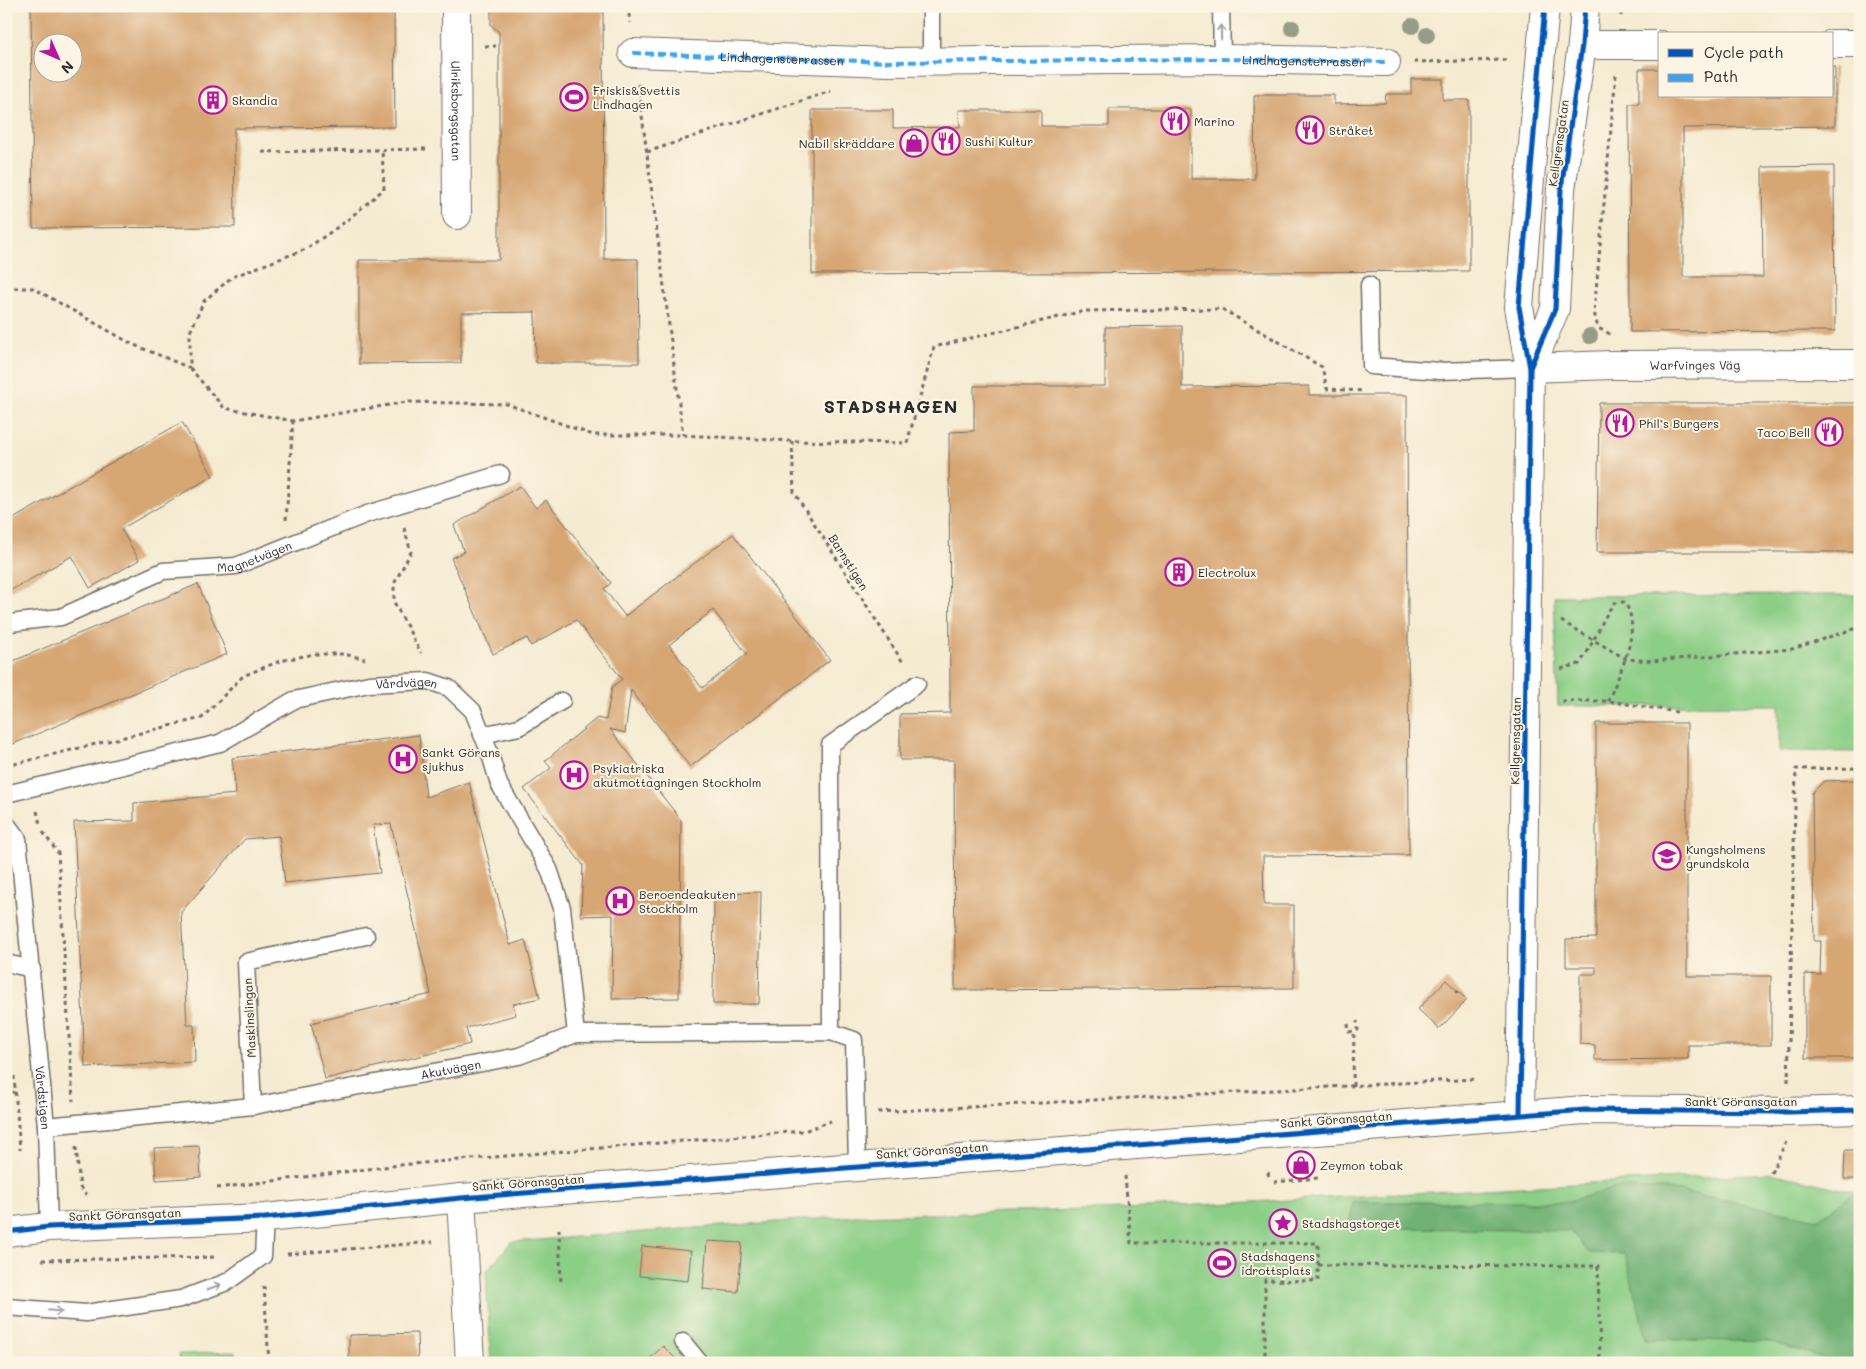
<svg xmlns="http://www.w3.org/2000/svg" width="1866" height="1369" font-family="Mali,sans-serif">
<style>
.green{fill:#8bce86;stroke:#5b7c58}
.forest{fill:#70b173;stroke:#4e6e4f}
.building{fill:#d6a673;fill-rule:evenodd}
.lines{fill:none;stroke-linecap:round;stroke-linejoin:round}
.lane-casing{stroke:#726e65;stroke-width:19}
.street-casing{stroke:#726e65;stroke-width:30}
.path{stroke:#726e65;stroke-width:3;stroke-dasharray:4 4;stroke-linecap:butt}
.lane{stroke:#fff;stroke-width:16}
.street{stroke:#fff;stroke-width:28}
.quiet{stroke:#3ea3eb;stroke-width:4;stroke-dasharray:8 4;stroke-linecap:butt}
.cycleway-casing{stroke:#fcf5e5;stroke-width:8}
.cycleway{stroke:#0057b8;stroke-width:5}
.tree{fill:#969c85}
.oneway{stroke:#a0a0a0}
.labels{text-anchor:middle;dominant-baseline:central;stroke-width:4;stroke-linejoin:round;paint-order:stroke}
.street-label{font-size:12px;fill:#2b2b2b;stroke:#fcf5e5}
.poi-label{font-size:12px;fill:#2b2b2b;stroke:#fcf5e5;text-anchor:start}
.district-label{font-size:18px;font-weight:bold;letter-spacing:1px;fill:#2b2b2b;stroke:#fcf5e5}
</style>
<rect width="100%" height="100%" fill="#fcf5e5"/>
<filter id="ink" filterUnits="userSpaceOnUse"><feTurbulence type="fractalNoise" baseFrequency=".02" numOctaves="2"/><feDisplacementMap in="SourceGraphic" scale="10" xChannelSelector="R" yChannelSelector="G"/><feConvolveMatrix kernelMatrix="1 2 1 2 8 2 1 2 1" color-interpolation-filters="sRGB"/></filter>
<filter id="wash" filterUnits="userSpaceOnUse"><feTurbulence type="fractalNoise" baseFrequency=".0096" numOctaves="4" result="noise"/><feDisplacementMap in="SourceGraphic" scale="20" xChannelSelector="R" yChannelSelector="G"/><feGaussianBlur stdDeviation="1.12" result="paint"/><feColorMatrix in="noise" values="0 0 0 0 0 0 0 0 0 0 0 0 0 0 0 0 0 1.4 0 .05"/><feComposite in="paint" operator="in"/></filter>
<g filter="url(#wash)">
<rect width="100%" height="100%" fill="#f5ebd2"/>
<path class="green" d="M1860 595V752L1779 751V705L1558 706 1554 596Z
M1771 1173 1855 1192 1860 1203V1363H491L486 1272 511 1242 855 1216 1127 1209Z
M235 1352 236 1363H180L179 1354Z"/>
<path class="forest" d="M1616 1188 1670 1189 1818 1219 1855 1192H1860V1363H1839L1772 1342 1646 1339 1625 1254 1589 1253 1571 1231 1349 1227 1353 1202H1566Z"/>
<g id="blocks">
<path class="building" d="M31 6H394L395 127 234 128 235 227 33 228ZM42 42H72V72H42Z
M491 6H603L604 259H638L639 363H536L535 312 461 313V363L359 364V260H499V32L491 25Z
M1832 67H1835V126L1683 128V277H1763L1762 167 1834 166 1835 331 1630 332 1629 104H1639V69H1660V96H1832Z
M1411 79H1443V100H1469V271L812 274V110H893V128L960 127 959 110H1041V126H1109V109H1191V179H1255L1254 95H1334V104L1385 103 1386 94H1411Z
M1182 326V387L1309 386V395H1407L1409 855 1263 856 1264 905H1294V988L955 990 954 760H900V714L950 713 949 432 974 431V386H1105V327Z
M1599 403H1860V552H1597Z
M182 422 213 476 121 529 139 560 90 588 72 556 6 593V523Z
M520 486 536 508 546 500 611 583 604 589 625 616 733 534 830 660 690 767 631 690 625 733 610 729 681 820 679 998 612 999 613 915 581 916 583 865 524 789 551 768 545 761 597 718 606 720 612 687 622 679 576 620 531 646 527 638 493 654 451 558 464 552 454 525ZM713 610 747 654 702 688 669 645Z
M198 584 227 654 6 747V664Z
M1596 723H1687V976H1771V1045H1688V1059L1595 1060V1045L1580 1044V974H1596V967H1566V939L1596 938Z
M419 735 426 797 469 782 510 945 525 940 540 998 513 1004 516 1015 466 1028 470 1044 325 1079 311 1023 431 994 391 824 373 825 380 873 285 883 279 836 245 839 181 912 187 1025H194L195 1062 85 1067 74 822 134 821V803L236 794 232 758Z
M1860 780V1058H1805V974L1820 975 1821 941H1814L1812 793 1824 781Z
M761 892 759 1004H713L714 893Z
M1446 980 1467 1000 1439 1029 1418 1009Z
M199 1146 201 1177 156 1180 154 1148Z
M1845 1150H1860V1179H1844Z
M707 1241 742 1243 738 1292 703 1289Z
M642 1246 691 1251 688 1281 639 1276Z
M417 1333 418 1363H349V1335Z
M663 1346 680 1363H645Z"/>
</g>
</g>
<g filter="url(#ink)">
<use href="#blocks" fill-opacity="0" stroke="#726e65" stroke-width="1"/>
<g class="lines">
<g class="lane-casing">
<g id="lane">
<path d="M931 6V60"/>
<path d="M1221 6 1222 59"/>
<path d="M1369 285 1371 366 1440 371 1530 368"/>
<path id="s1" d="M6 625 10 623 61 617 163 571 236 566 367 514 501 474"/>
<path d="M482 735 519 727 562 701"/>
<path id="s2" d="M6 794 220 743 294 700 369 684 428 681 449 688 473 711 489 751 499 784 549 869 562 908 576 1034"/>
<path id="s3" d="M6 823 18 839 46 1126 49 1227"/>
<path d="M6 963 32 969"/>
<path d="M831 1032 830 745 917 684"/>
<path d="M253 1106 246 962 366 936"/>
<path id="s4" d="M46 1126 253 1106 519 1056 576 1034 831 1032 854 1040 857 1165"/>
<path d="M6 1307 86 1313 181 1299 227 1282 263 1256 265 1218"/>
<path d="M683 1342 700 1363"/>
</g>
</g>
<g class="street-casing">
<g id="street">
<path id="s5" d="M456 6 457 215"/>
<path d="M1832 44H1860"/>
<path d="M1582 45H1660"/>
<path id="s6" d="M633 53 889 62 1222 59 1386 62"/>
<path d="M1530 368 1555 309 1561 189 1582 45 1585 6"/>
<path id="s7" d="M1530 368 1612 365 1860 364"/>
<path d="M1520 1115 1530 368 1519 307 1545 6"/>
<path d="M461 1198 470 1363"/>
<path d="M6 1232 49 1227 265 1218 461 1198 1585 1110 1787 1112 1860 1110"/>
</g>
</g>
<path class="path" d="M628 6 630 23
M1856 6 1857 15
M1621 16V6
M485 46H496
M1414 62 1510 60
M638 84 683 435
M262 152 426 149
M647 152 831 91
M6 288H33L132 344 190 368V332L204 301 232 277 306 249 345 222 384 189 382 150
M1610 334 1598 328 1594 312 1616 74
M1860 334V282
M190 368 224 408 293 421 407 402 507 404 593 435H683L792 441 907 443 934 347 1084 311 1222 309 1322 367 1327 389 1364 391
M792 441 794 492 904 664
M286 520 293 421
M404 528 411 552 394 584V602L421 653
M1561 621 1626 659 1653 661 1792 649 1860 627
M1561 669 1579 664C1594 645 1600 622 1614 603L1624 602C1644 627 1619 675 1608 701
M1562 701H1608L1677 712
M6 766 202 718 243 676 280 661 314 654H344L365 659
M37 811 40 824
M43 832 58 853 73 1101
M1455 992 1458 991
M1348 1024 1349 1032 1358 1030 1357 1021
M14 1076 20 1150
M1788 1082 1796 769 1860 768
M6 1086 14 1093
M1353 1086 1354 1031
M6 1092 14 1093
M878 1112 1474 1079
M76 1147 80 1187 86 1195
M1268 1172 1269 1180
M1771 1173 1786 1142
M1125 1176 1131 1243H1318V1281L1265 1280V1363
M1274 1182 1318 1178
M217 1188 400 1165 790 1132 804 1131 831 1121
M559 1229 561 1283
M287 1254 433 1242
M42 1260 218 1257
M1318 1265 1598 1266 1600 1363
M264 1286 269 1363"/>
<use href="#lane" class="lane"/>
<use href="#street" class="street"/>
<path class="quiet" d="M633 53 889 62 1222 59 1386 62"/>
<g class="cycleway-casing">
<path id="cycleway" d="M1530 368 1555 309 1561 189 1582 45 1585 6
M1520 1115 1530 368 1519 307 1545 6
M6 1232 49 1227 265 1218 461 1198 1585 1110 1787 1112 1860 1110"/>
</g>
<use href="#cycleway" class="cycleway"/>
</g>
<g class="tree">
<circle cx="1412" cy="26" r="8"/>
<circle cx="1292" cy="28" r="8"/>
<circle cx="1427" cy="35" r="8"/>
<circle cx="1590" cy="336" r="8"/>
</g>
<defs><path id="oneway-shaft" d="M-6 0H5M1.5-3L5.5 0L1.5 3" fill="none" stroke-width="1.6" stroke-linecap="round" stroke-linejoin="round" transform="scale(1.25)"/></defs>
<g class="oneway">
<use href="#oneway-shaft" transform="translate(1221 32) rotate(-91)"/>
<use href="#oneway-shaft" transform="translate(214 1287) rotate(-21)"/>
<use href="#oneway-shaft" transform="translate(55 1311) rotate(5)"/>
</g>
</g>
<defs>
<g id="stadium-ring" transform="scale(1.4375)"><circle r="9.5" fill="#fcf5e5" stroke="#b5179e" stroke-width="1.5"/><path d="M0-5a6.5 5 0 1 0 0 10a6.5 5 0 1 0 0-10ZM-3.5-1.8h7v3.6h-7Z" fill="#b5179e"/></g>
<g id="building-ring" transform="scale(1.4375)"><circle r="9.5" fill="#fcf5e5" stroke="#b5179e" stroke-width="1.5"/><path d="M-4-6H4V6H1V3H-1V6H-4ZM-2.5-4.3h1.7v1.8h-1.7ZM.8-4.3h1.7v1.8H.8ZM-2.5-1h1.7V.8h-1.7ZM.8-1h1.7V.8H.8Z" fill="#b5179e"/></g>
<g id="restaurant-ring" transform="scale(1.4375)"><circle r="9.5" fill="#fcf5e5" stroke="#b5179e" stroke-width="1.5"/><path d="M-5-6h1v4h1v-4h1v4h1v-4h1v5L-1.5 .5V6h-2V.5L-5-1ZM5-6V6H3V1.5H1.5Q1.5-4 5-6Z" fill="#b5179e"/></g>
<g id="shop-ring" transform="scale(1.4375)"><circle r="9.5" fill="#fcf5e5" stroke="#b5179e" stroke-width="1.5"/><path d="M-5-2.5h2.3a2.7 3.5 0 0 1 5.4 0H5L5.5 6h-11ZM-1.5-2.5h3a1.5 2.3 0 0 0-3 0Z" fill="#b5179e"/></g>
<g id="hospital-ring" transform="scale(1.4375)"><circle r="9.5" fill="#fcf5e5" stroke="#b5179e" stroke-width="1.5"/><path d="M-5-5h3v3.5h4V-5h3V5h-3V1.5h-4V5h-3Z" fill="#b5179e"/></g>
<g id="school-ring" transform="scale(1.4375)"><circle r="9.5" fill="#fcf5e5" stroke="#b5179e" stroke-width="1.5"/><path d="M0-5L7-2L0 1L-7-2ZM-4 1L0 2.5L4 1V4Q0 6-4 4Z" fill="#b5179e"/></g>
<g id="sight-ring" transform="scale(1.4375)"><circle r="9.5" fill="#fcf5e5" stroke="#b5179e" stroke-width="1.5"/><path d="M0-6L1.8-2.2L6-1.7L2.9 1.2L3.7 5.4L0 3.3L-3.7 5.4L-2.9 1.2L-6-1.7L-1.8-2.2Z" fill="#b5179e"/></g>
</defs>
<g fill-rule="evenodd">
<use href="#stadium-ring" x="574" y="97"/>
<use href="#building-ring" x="213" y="100"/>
<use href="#restaurant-ring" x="1175" y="121"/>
<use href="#restaurant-ring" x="1310" y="130"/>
<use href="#restaurant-ring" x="946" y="141"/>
<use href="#shop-ring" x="914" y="143"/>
<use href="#restaurant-ring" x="1620" y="423"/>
<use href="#restaurant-ring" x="1829" y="432"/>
<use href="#building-ring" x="1179" y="572"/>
<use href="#hospital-ring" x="403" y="759"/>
<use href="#hospital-ring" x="574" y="775"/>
<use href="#school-ring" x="1667" y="856"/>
<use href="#hospital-ring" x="620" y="901"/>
<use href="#shop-ring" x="1301" y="1165"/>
<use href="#sight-ring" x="1283" y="1223"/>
<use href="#stadium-ring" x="1222" y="1263"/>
</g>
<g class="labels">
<g class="street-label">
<text stroke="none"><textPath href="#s6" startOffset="149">Lindhagensterrassen</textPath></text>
<text stroke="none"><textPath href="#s6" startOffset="671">Lindhagensterrassen</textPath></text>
<text stroke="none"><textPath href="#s5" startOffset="105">Ulriksborgsgatan</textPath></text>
<text transform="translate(1558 143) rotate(-82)">Kellgrensgatan</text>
<text stroke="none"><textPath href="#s7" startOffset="165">Warfvinges Väg</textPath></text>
<text stroke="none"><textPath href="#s1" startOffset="261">Magnetvägen</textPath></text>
<text transform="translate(849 562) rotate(58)">Barnstigen</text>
<text stroke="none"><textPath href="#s2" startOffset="420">Vårdvägen</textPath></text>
<text transform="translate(1515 741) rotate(-89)">Kellgrensgatan</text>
<text transform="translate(249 1018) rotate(-93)">Maskinslingan</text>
<text stroke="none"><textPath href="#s4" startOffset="409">Akutvägen</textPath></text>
<text stroke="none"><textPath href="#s3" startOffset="280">Vårdstigen</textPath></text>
<text x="1741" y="1101">Sankt Göransgatan</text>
<text transform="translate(1336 1119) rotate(-4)">Sankt Göransgatan</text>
<text transform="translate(932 1150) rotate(-4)">Sankt Göransgatan</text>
<text transform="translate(528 1182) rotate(-4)">Sankt Göransgatan</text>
<text transform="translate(125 1214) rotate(-2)">Sankt Göransgatan</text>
</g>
<g class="poi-label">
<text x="593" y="90">Friskis&amp;Svettis<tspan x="593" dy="14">Lindhagen</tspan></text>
<text x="232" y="100">Skandia</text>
<text x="1194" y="121">Marino</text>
<text x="1329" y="130">Stråket</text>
<text x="965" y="141">Sushi Kultur</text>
<text x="895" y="143" text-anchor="end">Nabil skräddare</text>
<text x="1639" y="423">Phil’s Burgers</text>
<text x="1810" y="432" text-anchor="end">Taco Bell</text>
<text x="1198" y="572">Electrolux</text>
<text x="422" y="752">Sankt Görans<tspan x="422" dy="14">sjukhus</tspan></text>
<text x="593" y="768">Psykiatriska<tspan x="593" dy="14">akutmottagningen Stockholm</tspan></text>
<text x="1686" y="849">Kungsholmens<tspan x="1686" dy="14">grundskola</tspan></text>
<text x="639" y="894">Beroendeakuten<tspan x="639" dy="14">Stockholm</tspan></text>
<text x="1320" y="1165">Zeymon tobak</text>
<text x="1302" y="1223">Stadshagstorget</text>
<text x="1241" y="1256">Stadshagens<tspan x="1241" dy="14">idrottsplats</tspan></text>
</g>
<g class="district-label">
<text x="891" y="406">STADSHAGEN</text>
</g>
</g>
<rect width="1866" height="1369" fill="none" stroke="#fcf5e5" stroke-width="25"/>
<rect x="1658" y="32" width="175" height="65" fill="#fcf5e5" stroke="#a8a49b"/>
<rect x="1668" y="49" width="25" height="8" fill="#0057b8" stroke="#a8a49b"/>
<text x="1704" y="58" font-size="15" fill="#2b2b2b">Cycle path</text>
<rect x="1668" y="74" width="25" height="8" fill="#3ea3eb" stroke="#a8a49b"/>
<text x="1704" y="82" font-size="15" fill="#2b2b2b">Path</text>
<g transform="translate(58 58) rotate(135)"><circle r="24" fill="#fcf5e5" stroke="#a8a49b"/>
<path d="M0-4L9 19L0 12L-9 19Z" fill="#b5179e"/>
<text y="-8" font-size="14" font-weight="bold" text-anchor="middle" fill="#2b2b2b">N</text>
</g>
</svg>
